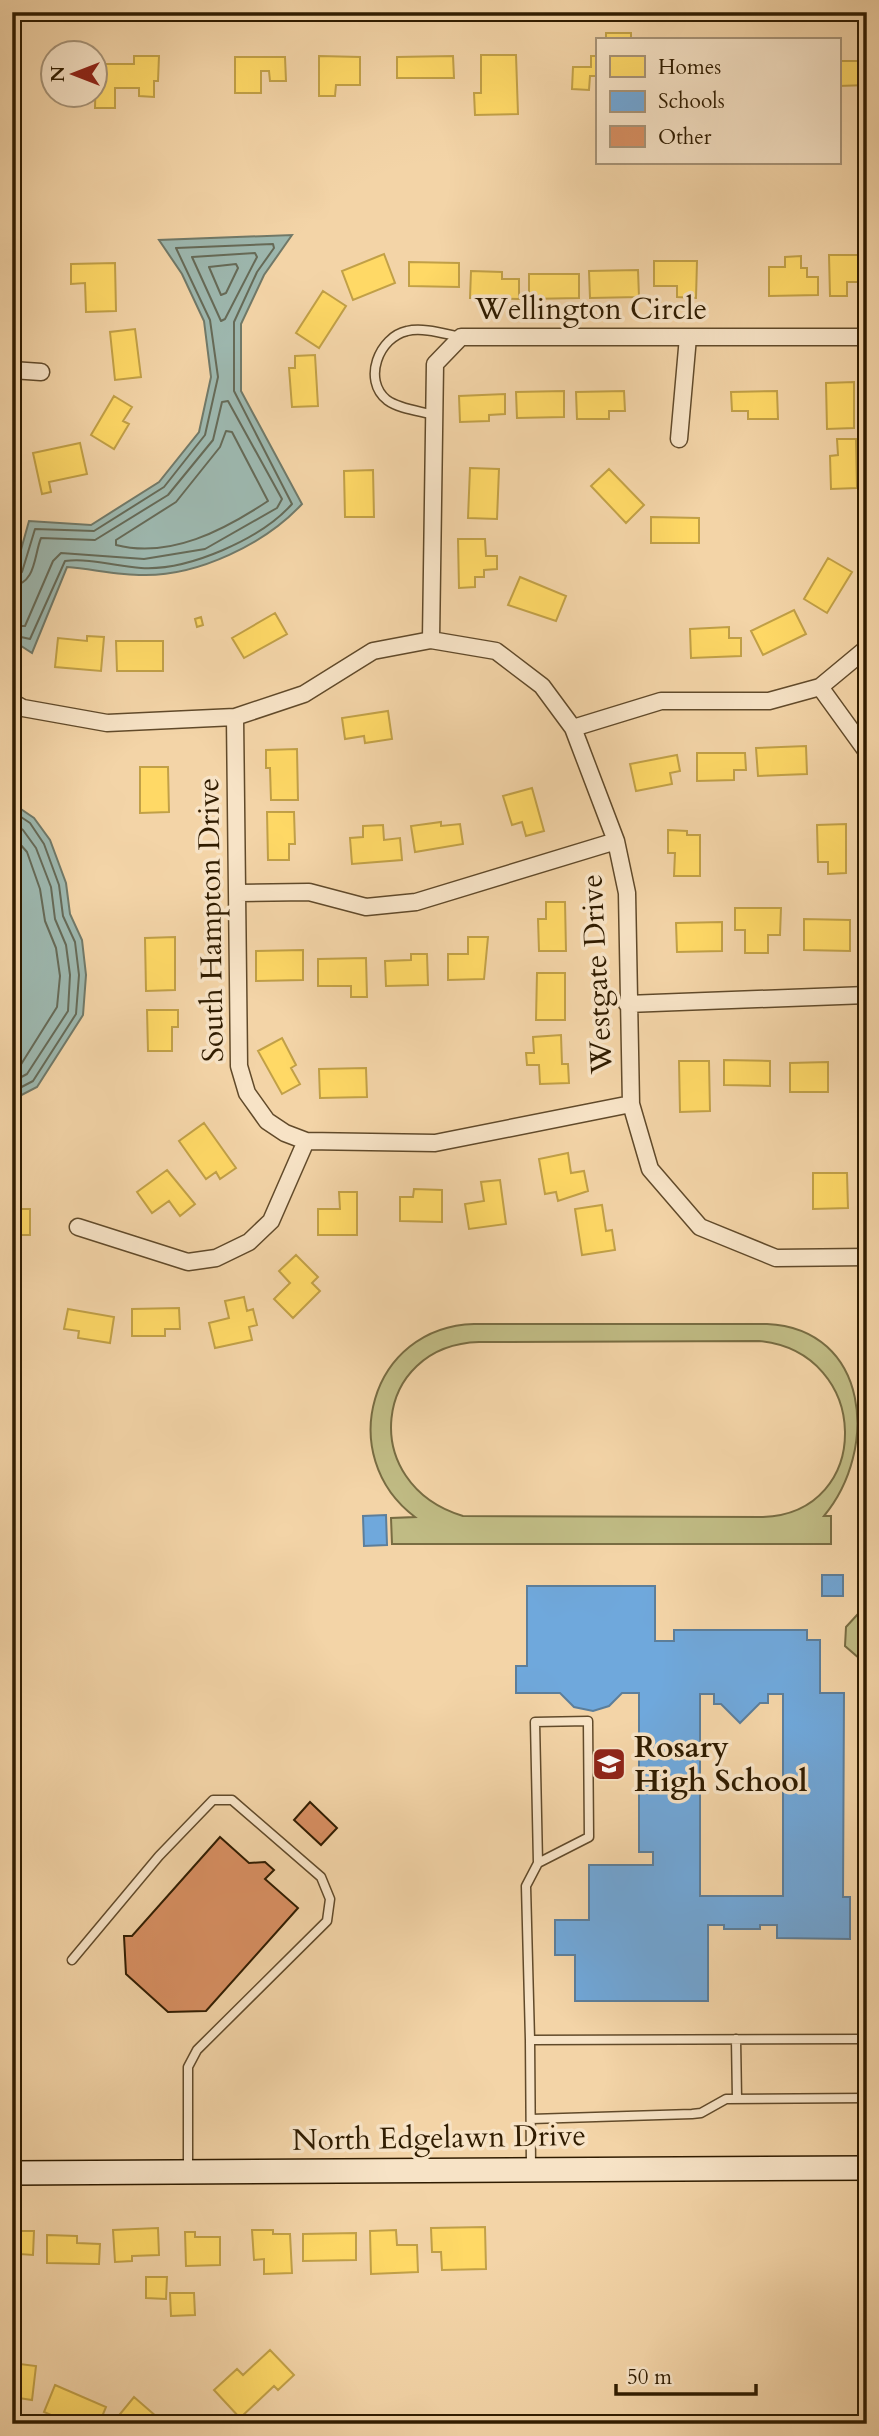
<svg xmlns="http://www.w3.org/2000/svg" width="879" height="2436" font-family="Cardo,serif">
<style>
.green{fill:#c0bb84;stroke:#786c42;stroke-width:2;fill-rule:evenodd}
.water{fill:#9db7ae;stroke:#717968;stroke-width:2}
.homes{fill:#ffd966;stroke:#c1a047;stroke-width:2}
.schools{fill:#6fa8dc;stroke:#5c7e9a;stroke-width:2;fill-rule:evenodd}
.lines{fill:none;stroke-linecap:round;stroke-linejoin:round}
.shore{stroke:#666a57;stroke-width:2}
.building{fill:#d88f62;stroke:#301c00;stroke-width:2}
.lane-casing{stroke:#614a2a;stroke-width:11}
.street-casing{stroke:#614a2a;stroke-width:19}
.secondary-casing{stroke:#301c00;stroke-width:26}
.lane{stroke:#f7e3c6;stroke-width:8}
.street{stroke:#f7e3c6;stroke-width:16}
.secondary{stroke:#f7e3c6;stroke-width:23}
.labels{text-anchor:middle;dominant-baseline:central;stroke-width:7;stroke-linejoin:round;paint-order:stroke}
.street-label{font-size:30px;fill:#301c00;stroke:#f7e3c6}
.poi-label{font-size:30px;font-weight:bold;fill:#301c00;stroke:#f7e3c6;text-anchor:start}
</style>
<rect width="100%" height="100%" fill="#f3d4a7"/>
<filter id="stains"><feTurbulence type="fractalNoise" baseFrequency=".00286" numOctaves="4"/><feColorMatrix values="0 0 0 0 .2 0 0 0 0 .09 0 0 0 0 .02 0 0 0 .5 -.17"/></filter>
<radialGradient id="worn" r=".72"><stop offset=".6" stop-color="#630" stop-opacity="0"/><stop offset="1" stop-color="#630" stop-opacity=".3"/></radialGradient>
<path class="green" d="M474 1324H767C870 1329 879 1450 824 1516H831V1544H392L391 1518 415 1517C334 1456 370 1327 474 1324ZM759 1341C872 1352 874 1513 763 1517L463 1516C357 1484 373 1345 479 1342Z
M867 1604V1665L845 1646 846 1627Z"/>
<path class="water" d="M292 235 264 275 241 324V391L302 504C265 544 198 576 143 575 118 575 92 569 67 567L32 653 12 640V582L29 521 91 525 159 482 199 432 211 377 204 321 182 274 159 240Z
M12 803 34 818 50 840 66 883 70 914 82 940 86 975 83 1015 37 1087 12 1100Z"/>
<path class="homes" d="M606 33H631V40H606Z
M481 55H516L518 114 475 115 474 93H481Z
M134 56H159L158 81H154V97L139 96V88H115V108H95L96 64H134Z
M319 56 360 57V85H336L335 96H319Z
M453 56 454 78H397V57Z
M591 56H597V76H590L589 90 572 89 573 67H591Z
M235 57H285L286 81H270L269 71H261V93H235Z
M839 61H867V85L839 86Z
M384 254 395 283 353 300 342 271Z
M829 255H867V282H847V296H830Z
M801 256V268H807V277H818V295L769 296V267H785V257Z
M654 261H697L696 298 677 297V286H654Z
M409 262 459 263V287L409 286Z
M115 263 116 311 86 312 85 283 71 284V264Z
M638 270 639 297 590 298 589 271Z
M471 271 502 272V279H519V299L470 298Z
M529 274H579V298L529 299Z
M323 291 346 306 319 348 296 333Z
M135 329 141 377 115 380 110 332Z
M315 355 318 406 292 407 289 368H295V356Z
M854 382V428L827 429 826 383Z
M564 391V417L517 418 516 392Z
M624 391 625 411H609V419H577L576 392Z
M777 391 778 419H748V411H732L731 392Z
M505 394V414L489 415V421L460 422 459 396Z
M114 396 132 407 123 421 129 424 114 449 91 435Z
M837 439H856L857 488 831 489 830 456 838 455Z
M80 443 87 474 49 482 51 492 42 494 33 453Z
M470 468 499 469 497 519 468 518Z
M609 469 644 505 626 523 591 486Z
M373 470 374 517H345L344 471Z
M651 517 699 518V543H651Z
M458 539H485L486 556H497V569L484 570V577H475V587L459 588Z
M828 558 852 572 827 613 804 599Z
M520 577 566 596 556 621 508 605Z
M794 610 806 634 763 655 751 631Z
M275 613 287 634 244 658 232 638Z
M201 617 203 625 197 627 195 619Z
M729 627V638H741V656L691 658 690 629Z
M87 636 104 637 101 671 55 667 58 638 87 641Z
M116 641H163V671H117Z
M388 711 392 739 365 743 364 736 345 739 342 718Z
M806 746 807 774 758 776 756 748Z
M297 749 298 800H271L270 768H266V750Z
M697 753H745L746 770H734V780L697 781Z
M677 755 680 771 670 773 672 784 636 791 630 764Z
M140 767H168L169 812 140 813Z
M532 788 544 831 526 836 522 822 512 825 503 796Z
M267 812H294L295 844H289V860H268Z
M441 822V826L460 824 463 844 415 852 411 826Z
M846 824V873L828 874V862H818L817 825Z
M383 825 384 840 400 838 402 860 352 864 350 838 363 837V826Z
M668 830 687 831V835H700V876H674L675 853H668Z
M546 902H565L566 951H539L538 919H546Z
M735 908H781L780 935H768V953H745V930H735Z
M804 919 850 920V951L804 950Z
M722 922V951L677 952 676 923Z
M175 937V990L146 991 145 938Z
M468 937H488L484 979 448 980V954H468Z
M303 950V980L256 981V951Z
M411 954H427L428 985 386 986 385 961 411 960Z
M366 958 367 997H351V986H318V959Z
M537 973H565V1020H536Z
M147 1010H178V1027H172V1051H148Z
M561 1035 562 1064H568L569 1083 540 1084 539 1065H527L526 1053H534L533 1037Z
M282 1038 296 1065 291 1068 300 1084 282 1094 258 1051Z
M724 1060 770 1061V1086L724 1085Z
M679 1061H709L710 1111 680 1112Z
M828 1062V1092H790V1063Z
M366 1068 367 1097 320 1098 319 1069Z
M204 1123 236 1168 220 1179 216 1172 206 1179 179 1141Z
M568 1153 571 1173 584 1171 588 1191 558 1201 556 1192 545 1194 539 1159Z
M167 1170 195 1204 180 1216 169 1201 152 1213 137 1192Z
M813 1173H847L848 1208 813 1209Z
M867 1179V1207H865L864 1180Z
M500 1180 506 1224 469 1229 465 1204 484 1201 481 1182Z
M414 1189 442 1190V1222L400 1221V1197H413Z
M339 1192H357V1235H318V1209H340Z
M602 1205 606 1231 612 1230 615 1250 582 1255 575 1209Z
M12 1209H30V1235H14V1247Z
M296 1255 318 1277 312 1283 320 1291 293 1318 274 1299 290 1283 279 1271Z
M244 1297 247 1311 253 1309 257 1325 249 1327 252 1340 215 1348 209 1323 229 1318 225 1301Z
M179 1308 180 1329H165V1336H132V1309Z
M68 1309 114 1317 110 1343 78 1338 79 1331 64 1329Z
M485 2227 486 2269 442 2270 441 2252H432L431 2228Z
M158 2228 159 2255 132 2256V2261L115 2262 113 2230Z
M252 2230H273V2234H290L292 2273 264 2274V2259L254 2260Z
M396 2230 397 2245H417L418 2272 371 2274 370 2231Z
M12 2231H34L33 2255 20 2254V2262H12Z
M185 2232H195V2237H220V2265L186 2266Z
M356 2233V2260L303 2261V2234Z
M47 2235 77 2236V2243L100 2244 99 2264 47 2263Z
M146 2277H167L166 2299 146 2298Z
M170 2293H194L195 2315 171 2316Z
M270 2350 294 2375 278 2390 274 2386 240 2418 214 2390 237 2369 243 2375Z
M12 2363 36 2366 32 2400 12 2397Z
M55 2385 106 2407 99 2424H72L44 2412Z
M134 2397 165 2424H121L116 2419Z"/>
<path class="schools" d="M386 1515 387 1545 364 1546 363 1516Z
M822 1575H843V1596H822Z
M527 1586H655V1641H674V1630H807V1640H820V1693H844L843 1897H850V1939L777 1938V1925H760V1929H724V1925H708V2001H575V1955H555V1920H589V1865H653V1852H639V1693H622L609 1706 593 1711 574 1707 560 1693H516V1666H527ZM700 1694H714V1704H721L740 1723 760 1703H768V1694H783V1896H700Z"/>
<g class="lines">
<path class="shore" d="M255 253 257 257 225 319 221 321 192 257Z
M236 264 238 268 226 293 221 295 209 267Z
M226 431 232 432 268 501C224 530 170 559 116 545V540L176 502 220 447Z
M12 577 22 572 35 529 94 531 164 487 205 435 218 377 210 320 176 248 273 244 274 248 257 272 234 322V391L292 504C261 539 188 571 141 568 116 566 89 558 65 561L30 639 12 635
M12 586C36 584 34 555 41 538L95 540 168 495 213 440 222 402 228 401 282 499 277 508 205 549 144 559 61 553 53 561 25 626H12
M12 811 30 823 44 844 59 885 63 916 75 942 79 975 76 1014 33 1081 12 1092
M12 822 23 830 36 848 51 887 55 919 66 945 70 975 68 1011 27 1074 12 1082
M12 835 27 852 40 889 45 921 56 948 60 976 57 1007 20 1066 12 1071"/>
</g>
<path class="building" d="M310 1802 337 1828 321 1845 294 1820Z
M220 1837 249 1863 265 1862 274 1870 265 1879 298 1908 206 2011 168 2012 126 1974 124 1936H132Z"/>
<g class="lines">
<g class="lane-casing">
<path id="lane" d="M434 415C420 411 399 409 387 400 362 380 379 337 407 331 423 327 445 334 461 337
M72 1960 159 1856 213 1800H232L321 1877 330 1899 327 1921 197 2050 188 2067V2169
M736 2039 737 2099
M530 2040 526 1886 538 1863 535 1722 588 1721 589 1837 538 1863
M531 2119 692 2114 701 2113 726 2099 867 2098
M531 2168 530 2040 867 2039"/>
</g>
<g class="street-casing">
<path id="street" d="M12 370 41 372
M679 439 688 337
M431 640 435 364 461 337H867
M820 687 867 752
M12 702 23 708 107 723 235 717 304 694 373 651 431 640 496 651 542 686 573 728 616 841 627 893 631 1104 650 1169 700 1227 776 1258 867 1257
M235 717 239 1066 247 1093 267 1121 285 1133 306 1141 435 1143 631 1104
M573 728 661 701H769L820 687 867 648
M239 893 309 892 366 907 416 902 616 841
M627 1004 867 995
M78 1227 188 1262 216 1258 249 1242 271 1221 306 1141"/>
</g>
<g class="secondary-casing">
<path id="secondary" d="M12 2173 867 2168"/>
</g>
<use href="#lane" class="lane"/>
<use href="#street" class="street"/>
<use href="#secondary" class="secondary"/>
</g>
<defs>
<g id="school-square" transform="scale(1.75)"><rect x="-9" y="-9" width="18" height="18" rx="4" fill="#8f2418" stroke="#f7e3c6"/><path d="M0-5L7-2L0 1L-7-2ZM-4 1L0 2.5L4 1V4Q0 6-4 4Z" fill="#fff"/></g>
</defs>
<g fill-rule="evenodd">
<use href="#school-square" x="609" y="1764"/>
</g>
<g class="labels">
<g class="street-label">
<text x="591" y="309">Wellington Circle</text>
<text transform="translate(211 920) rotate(-91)">South Hampton Drive</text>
<text transform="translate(597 974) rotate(-93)">Westgate Drive</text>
<text transform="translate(439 2138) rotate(-1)">North Edgelawn Drive</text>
</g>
<g class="poi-label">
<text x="634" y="1747">Rosary<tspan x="634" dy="34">High School</tspan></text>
</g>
</g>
<rect width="879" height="2436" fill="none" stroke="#f3d4a7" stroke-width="42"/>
<rect x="14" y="14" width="851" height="2408" fill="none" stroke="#301c00" stroke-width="3.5"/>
<rect x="21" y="21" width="837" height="2394" fill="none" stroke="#301c00" stroke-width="2"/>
<rect x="596" y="38" width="245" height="126" fill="#f7e3c6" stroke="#a79377" stroke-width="2"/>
<rect x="610" y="56" width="35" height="21" fill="#ffd966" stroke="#a79377" stroke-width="2"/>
<text x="658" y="74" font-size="21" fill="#301c00">Homes</text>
<rect x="610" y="91" width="35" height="21" fill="#6fa8dc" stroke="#a79377" stroke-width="2"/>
<text x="658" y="108" font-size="21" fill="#301c00">Schools</text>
<rect x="610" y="126" width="35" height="21" fill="#d88f62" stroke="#a79377" stroke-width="2"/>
<text x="658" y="144" font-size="21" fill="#301c00">Other</text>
<g transform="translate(74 74) rotate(270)"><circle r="33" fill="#f7e3c6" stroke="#a79377" stroke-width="2"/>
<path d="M0-5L12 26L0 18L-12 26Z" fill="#8f2418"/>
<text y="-10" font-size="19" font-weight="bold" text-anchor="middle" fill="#301c00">N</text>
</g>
<path d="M616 2384v10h140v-10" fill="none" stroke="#301c00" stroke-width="3.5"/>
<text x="627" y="2384" font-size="21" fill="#301c00" stroke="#f7e3c6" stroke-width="5" paint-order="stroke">50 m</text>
<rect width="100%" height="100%" filter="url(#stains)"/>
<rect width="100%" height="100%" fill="url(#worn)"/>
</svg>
